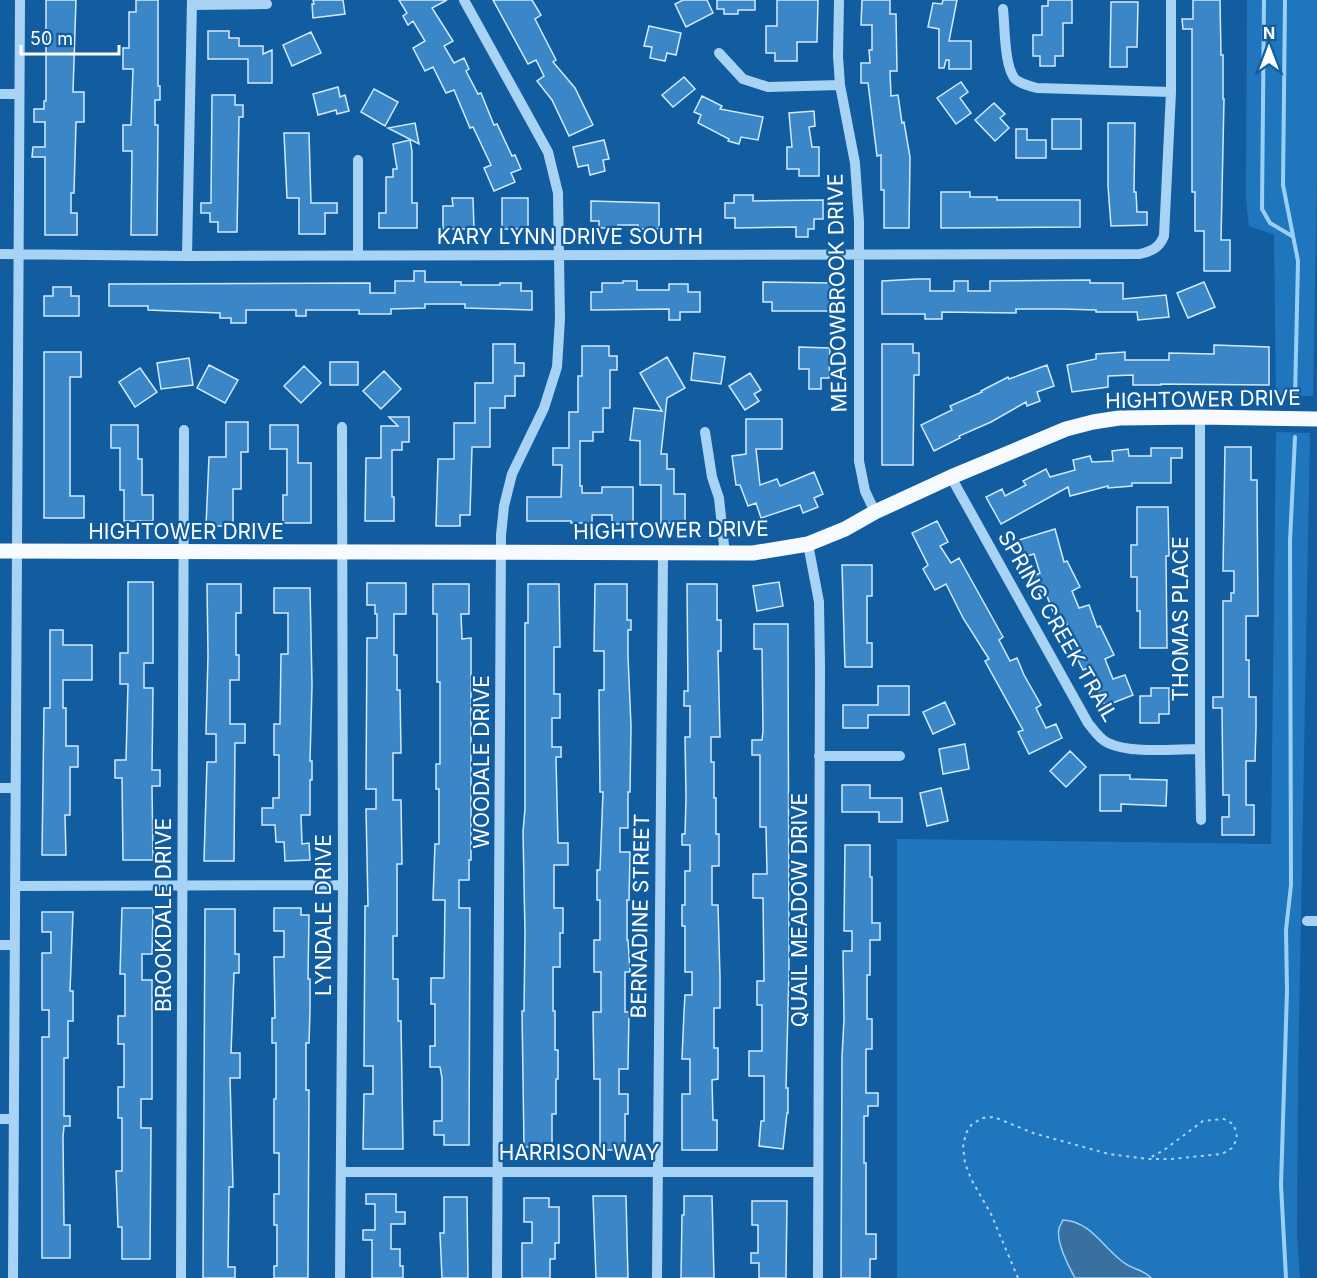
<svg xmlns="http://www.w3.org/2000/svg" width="1317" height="1278" font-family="Inter,sans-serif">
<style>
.green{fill:#2076bd}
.water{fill:#3a70a0;stroke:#9bcff8;stroke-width:1.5}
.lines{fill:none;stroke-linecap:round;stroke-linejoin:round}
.stream{stroke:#9bcff8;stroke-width:4}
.building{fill:#3a86c7;stroke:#d2eafe;stroke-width:1.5}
.path{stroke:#a9d3f5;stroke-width:2;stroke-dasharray:3 4.5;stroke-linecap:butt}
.minor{stroke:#a9d3f5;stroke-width:10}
.major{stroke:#f7fbff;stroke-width:15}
.labels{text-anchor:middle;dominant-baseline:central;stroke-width:4.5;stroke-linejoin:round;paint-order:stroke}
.street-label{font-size:21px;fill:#fff;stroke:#115da0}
</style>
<rect width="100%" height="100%" fill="#115da0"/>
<path class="green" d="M1247 0H1317V173L1313 396 1276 395 1274 235 1249 226 1246 199Z
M1276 432 1310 433 1298 1076 1297 1236 1300 1278H897V839L1271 844Z"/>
<path class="water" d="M1063 1220C1092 1222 1102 1247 1123 1262 1131 1269 1145 1270 1151 1278H1075C1069 1267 1056 1241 1059 1229 1059 1226 1062 1223 1063 1220Z"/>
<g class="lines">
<path class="stream" d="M1264 0 1262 209 1270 223 1292 236
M1285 0 1283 185 1298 261 1295 398
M1286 1278 1281 1185 1287 991 1286 930 1291 885 1290 541 1295 437"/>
</g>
<path class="building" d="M46 0H76L73 92H84V122H76L74 193H71V213H77V235H45V157H32L33 147H45V122H34V109H44V101H46Z
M136 0H158V86H160V100H155V125H158L157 235H131L132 151H123V125H131L133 69H123V48H129V12H136Z
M313 0H343L345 14 313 18 312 4H314Z
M399 0H447L432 8 453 41 444 46 454 63 464 58 469 69 466 71 478 94 481 93 494 125 497 124 512 156 515 155 521 169 511 173 515 182 494 191 484 168 491 165 473 127 470 128 454 90 446 93 433 67 425 71 413 48 425 41 413 21 408 25 403 16 407 13Z
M493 0H532L541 15 535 19 556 60 553 62 575 88 593 125 569 136 552 100 537 81 544 76 536 60 528 64Z
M683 0H707L713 13 686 27 675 4Z
M717 0H755V10H738V14H724V9H717Z
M777 0H818L817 42H797V61H775V53H766V26H777Z
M862 0H890V14H896L897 71H890L891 96 898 95 902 123 904 122 910 157 909 228H884V190H881V155L877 156 868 83H861V63H870L869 50H872V25H861Z
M943 0H957L949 41H971V69H949V60H946L944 68H939V29L928 27 933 3 942 4Z
M1048 0H1072V23H1063V56H1055V66H1040V56H1033V35H1042V6H1048Z
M1193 0H1220L1221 55H1223V99H1224L1221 240H1230V271H1204V231H1195V192H1192V29H1183L1182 19H1193Z
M1111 2H1138L1137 47H1127V67H1110Z
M649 26 681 33 676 55 667 53 665 61 650 58 652 47 644 46Z
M208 31H229V38H239V46H263V54L272 50V83H248V59H208Z
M311 32 321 53 292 66 283 45Z
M684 77 695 89 673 107 662 95Z
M961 82 968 92 960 98 971 113 956 124 937 98Z
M338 87 340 97 345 95 349 111 337 114 336 110 318 115 313 94Z
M374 89 398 102 385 126 361 112Z
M212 95H235V105H243V117H239L237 232H218V222H210V213H201V203H211Z
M702 96 722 106 720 109 763 117 758 140 741 137 739 144 728 141 729 139 698 123 701 115 694 112Z
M994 103 1005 114 1000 118 1009 128 995 141 975 120Z
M814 111 815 126 809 127 812 147H819V176H799V169H787V147H792L789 113Z
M1052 119H1081V149H1052Z
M415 123 419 144 388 128Z
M1108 123H1135L1134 192H1136L1137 212H1147V225L1111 226 1108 186Z
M1016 129H1027V140H1046V158H1016Z
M284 133H309L311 203H337V213H325V234H299V198H287Z
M410 140 412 151V203H417V228H379V213H386V177H393V169H397L393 144Z
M604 140 609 159 603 160 605 171 590 175 588 165 578 167 573 147Z
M941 192H970V197H997V200H1080V227L941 228Z
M734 195H753V201L823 200V219H814V229H808V237H796V227L735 228V218H725V203H734Z
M452 198H473L474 229H443V206H453Z
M502 198H528V229H502Z
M591 201 659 203V229H638V225H618V228H599V221H591Z
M414 271H425V282H461V285H500V283H521V291H532V310L465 308V304H425V308L391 309V314H359V310H306V316H296V310H246V323H231V318H220V313L148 310V306H109V284L370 283V293H395V281H414Z
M917 279H930V291H954V281H968V291H990V281L1090 280V283H1123V299L1166 295 1169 317 1138 320 1137 312H1096V310L1062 309H1016V313L942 312V319H925V314H882V281Z
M623 281H637V290H669V284H688V292H700V312H680V320H669V309L591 310V292H602V283H623Z
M763 282 832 283V311H772V302H763Z
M1204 282 1215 307 1188 318 1177 293Z
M53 287H71V296H79V316H44V296H53Z
M493 344H515V363H524V376H515V396H505V408H490V447H472L470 515H460V526H436L438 459H454V423H475V383H493Z
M882 344H913V353H919V375H914L913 465H882Z
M1214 345 1269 347V385L1161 384V385H1133V375L1108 376V387L1072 392 1067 365 1096 359V354L1125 352V360H1169V353L1214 354Z
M582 346H609V356H617V370H610V408H603V432H593V441H580V486H582V493H602V487H633V524H612V515H592V523H571V521H527V497H561L562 465H553V448H569V412H578V376H582Z
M799 347 830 348 829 378H821V389H809V369H799Z
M44 352H81V377H70V496H84V518H44Z
M694 353 725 357 721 384 691 380Z
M667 357 685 388 667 398 661 454H667V469H674V494H685V523H661V485H640V441L630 440 634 408 662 411 640 373Z
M189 358 193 385 161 389 157 363Z
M330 362H358V385H330Z
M209 365 238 380 225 403 197 388Z
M1047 365 1054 386 1037 392 1040 401 1027 406 1026 402 991 422 959 436 960 438 934 451 921 425 952 410 950 406 982 392 981 391 1008 377 1009 379Z
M304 366 321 383 301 403 284 386Z
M140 368 157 392 135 407 119 382Z
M384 371 401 389 381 409 363 391Z
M750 373 761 390 754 394 759 401 745 410 729 386Z
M389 417H409V442H402V450H392V497H394V521H365L366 458H381V426H398Z
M746 419H782V449H756L760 485 777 479 780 486 814 472 823 494 814 498 818 507 803 513 800 505 761 518 756 503 748 506 740 485H736L732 456 746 454Z
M226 422H248V452H241V489H233V526H206L209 457H226Z
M111 425H138V459H142V495H153V521H124V490H120V448H111Z
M270 425H298V463H311V523H283V495H287V449H270Z
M1225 447H1251V480H1257L1258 616H1246V660H1249V697H1256V727L1255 761H1246V805H1254V835H1222V817H1229V795H1223L1222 708H1213V697H1223V601H1231V593H1234V571H1223Z
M1151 448H1182V458H1171V483H1132V486L1108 488V486L1070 496 1068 487 1001 524 986 497 1002 489 1005 496 1026 485 1023 481 1046 469 1050 477 1075 470 1073 460 1090 456 1092 462 1113 461 1112 451 1128 449 1129 456H1151Z
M1137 507H1168L1169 556H1166L1167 648H1140V611H1137V577H1131V545H1137Z
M937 521 948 542 940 546 951 563 959 558 1003 637 999 640 1010 661 1017 658 1024 675 1041 705 1036 708 1046 728 1056 724 1062 738 1029 754 1018 732 1023 730 985 661 989 659 963 618 946 584 935 590 923 569 928 565 912 533Z
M1055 529 1064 562 1067 561 1080 587 1072 591 1079 608 1089 605 1097 627 1100 626 1114 655 1105 659 1113 679 1125 675 1133 695 1105 706 1090 667 1083 670 1069 642 1073 640 1066 622 1058 625 1045 591 1041 592 1033 576 1040 573 1034 554 1024 557 1019 540Z
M842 565H872V596H867V643H872V667H845Z
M128 582H153V663H144V688H153L152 770H160V786H152L153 860H123L122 778H115V760H126L128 684H120V653H128Z
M779 582 783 606 757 611 753 586Z
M367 583H406V614H394V655H397V690H400L401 753H393V800H401L402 864H397V936H393V979H398V1021H401L403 1149H363L364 1094H373V1066H364L365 906H368L366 809H376V789H366L367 638H377V614H375V605H367Z
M207 584H241V613H236V655H239V680H230V724H245V743H235L234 861H204L207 762H216V734H206L208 655Z
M433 584H469V614H461L462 639 471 638V860H469V880H459V908H470L469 1145H444V1135H434V1121H442V1078L440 1067H430V1046H435V1004H431V978H444L445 900H433L435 844H439V789H436V764H440V682H437V614H433Z
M528 584H559L560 647H554V694H560V718H552V747H561V757H556L558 843H568V865H554V908H563V933H560V967H553V1011H555V1050H558V1079H556V1114H552V1147H524L522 1011H524L525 933 523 832 525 809V623H528Z
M595 584H627V620H631V630H628V656L631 726 630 792H628V828H620V852H630L629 900H627V940H628L630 972H625V1012H629L628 1069H619V1094H628V1114H625V1150H600V1079H594L593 1012H601V972H594V940H600V900H597V870H600L603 792H600L599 690H604V651H594Z
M687 584H717V620H721V651H718L720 737H711V762H714V798H716V834H719V866H712V905H718L720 977V1008H714V1048H718V1079L712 1080 713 1120H717V1150H682V1094H690V1059H682L684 1012 685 995H692V972H685V926H682V905H685V871H690V845H682V834H685L686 798 685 737H690V706H684V691H688Z
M274 588H310L312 685 310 761H312V780H310V815H301L302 844 309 843 310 860 285 861 284 842H276L275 825H262V808H273V798H279V755H274V724H280L281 654H288V613H274Z
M754 624H788L789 969 786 1088H788V1113H787L783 1149 759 1146 761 1121H764V1076H749V1051H762V1005H757V981H764L763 898H753V874H767L766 827H760V755H752V740H762L763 731 762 649H754Z
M50 630H63V645H92V680H63V708H66V746H78V767H70V815H65L66 855H42L44 708H50Z
M878 686H909V715H868V728H843V705H878Z
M1151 688H1169V714H1159V723H1140V696H1151Z
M945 702 955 724 933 734 923 712Z
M965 744 969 769 943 774 939 749Z
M1070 751 1086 767 1066 787 1050 771Z
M1100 775H1130V779L1167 780 1166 806 1121 804V811H1100Z
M842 785H870V798H902V822H879V812H842Z
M941 788 948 821 927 826 920 793Z
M845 845H870V877H872V923H880V940H870V975H867V1019H872V1049H866V1093H878V1106H868V1116H864V1163H866V1234H876V1259H870V1278H841L842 1057 844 1019 843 951H852V931H844Z
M122 908H153L152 954H142V980H152V1099H141V1128H151L150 1259H122V1227H118L116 1171H122V1118H118V1087H124V1044H118V1016H125V974H120Z
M274 908H301V915H309L308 979H310V1010L309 1043H306V1090H309L308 1278H274V1266H277V1225H274V1194H279V1153H274V1099H276V1043H272V1018H275L274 957H284V931H274Z
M205 909H235V954H239V973H234L231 1053H240V1078H230L233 1187H229L228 1267H235V1278H203Z
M42 912H73L70 991H73V1021H68V1058H64V1116H70V1126H64L63 1137 64 1225H70V1258H42V1037H49V1010H42V953H51V932H42Z
M366 1194H396V1212H405V1224H391V1249H400V1266H403V1278H372V1240H363V1230H375V1204H366Z
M593 1196H626L628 1278H596Z
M684 1196H712L714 1278H681L682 1215H684Z
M444 1197H467L468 1278H442L440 1233H444Z
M524 1198H549V1207H559V1243H555V1259H550V1278H522V1243H532V1222H524Z
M752 1201H787L786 1278H759V1263H751V1253H758V1225H752Z"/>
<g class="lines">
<path class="path" d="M1018 1278 991 1214 971 1179 965 1163 963 1147 966 1133 972 1124 983 1118 994 1117 1033 1133 1109 1154 1148 1159H1171L1222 1154 1232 1148 1237 1139 1236 1131 1233 1124 1224 1119 1203 1121 1164 1150 1148 1159"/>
<path class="minor" d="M464 0 548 152 558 193 560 319 557 367 544 408 512 474 504 506 501 535 497 1278
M839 0 838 56 840 85 855 163 859 221V461L865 491 875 512
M192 5 267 4
M1003 9C1005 26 1004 66 1015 79 1021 84 1029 86 1037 88L1171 92
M719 53 743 79 768 87 840 85
M0 94H19
M358 160V256
M0 254 187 256 1140 254C1152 251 1159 248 1164 236L1171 92V0
M187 256 192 0
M1200 417V749L1201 820
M705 432 712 477 719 498 725 555
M951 477 1088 723C1094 730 1099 739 1108 743 1131 754 1174 749 1200 749
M808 544 819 602 820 665 818 1278
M819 756H900
M0 788H15
M15 886 343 885
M1307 921H1317
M0 945H14
M0 1119H13
M341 1172H818
M13 1278 20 0
M181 1278 184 430
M340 1278 343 885 342 427
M657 1278 663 554"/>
<path class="major" d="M0 551 753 553 808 544 845 529 875 512 951 477 1066 429 1093 422 1119 418 1200 417 1317 419"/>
</g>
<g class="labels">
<g class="street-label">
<text x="570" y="236">KARY LYNN DRIVE SOUTH</text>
<text transform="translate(837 293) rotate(-91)">MEADOWBROOK DRIVE</text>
<text transform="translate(1203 399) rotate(-1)">HIGHTOWER DRIVE</text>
<text transform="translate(671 530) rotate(-1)">HIGHTOWER DRIVE</text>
<text x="186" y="531">HIGHTOWER DRIVE</text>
<text transform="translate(1180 619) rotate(-90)">THOMAS PLACE</text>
<text transform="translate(1058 626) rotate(60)">SPRING CREEK TRAIL</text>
<text transform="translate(481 762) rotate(-90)">WOODALE DRIVE</text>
<text transform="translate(799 910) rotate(-90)">QUAIL MEADOW DRIVE</text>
<text transform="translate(163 915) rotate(-90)">BROOKDALE DRIVE</text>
<text transform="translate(323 915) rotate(-90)">LYNDALE DRIVE</text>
<text transform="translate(640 916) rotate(-89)">BERNADINE STREET</text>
<text x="579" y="1152">HARRISON WAY</text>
</g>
</g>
<g transform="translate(1269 48)" stroke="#115da0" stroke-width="4.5" paint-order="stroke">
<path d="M0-4.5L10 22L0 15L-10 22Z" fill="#ffffff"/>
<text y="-9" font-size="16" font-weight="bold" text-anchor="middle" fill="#ffffff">N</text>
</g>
<path d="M21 45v9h98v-9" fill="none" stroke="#ffffff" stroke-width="3"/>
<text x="30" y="45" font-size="18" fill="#ffffff" stroke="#115da0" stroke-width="4.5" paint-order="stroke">50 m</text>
</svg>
